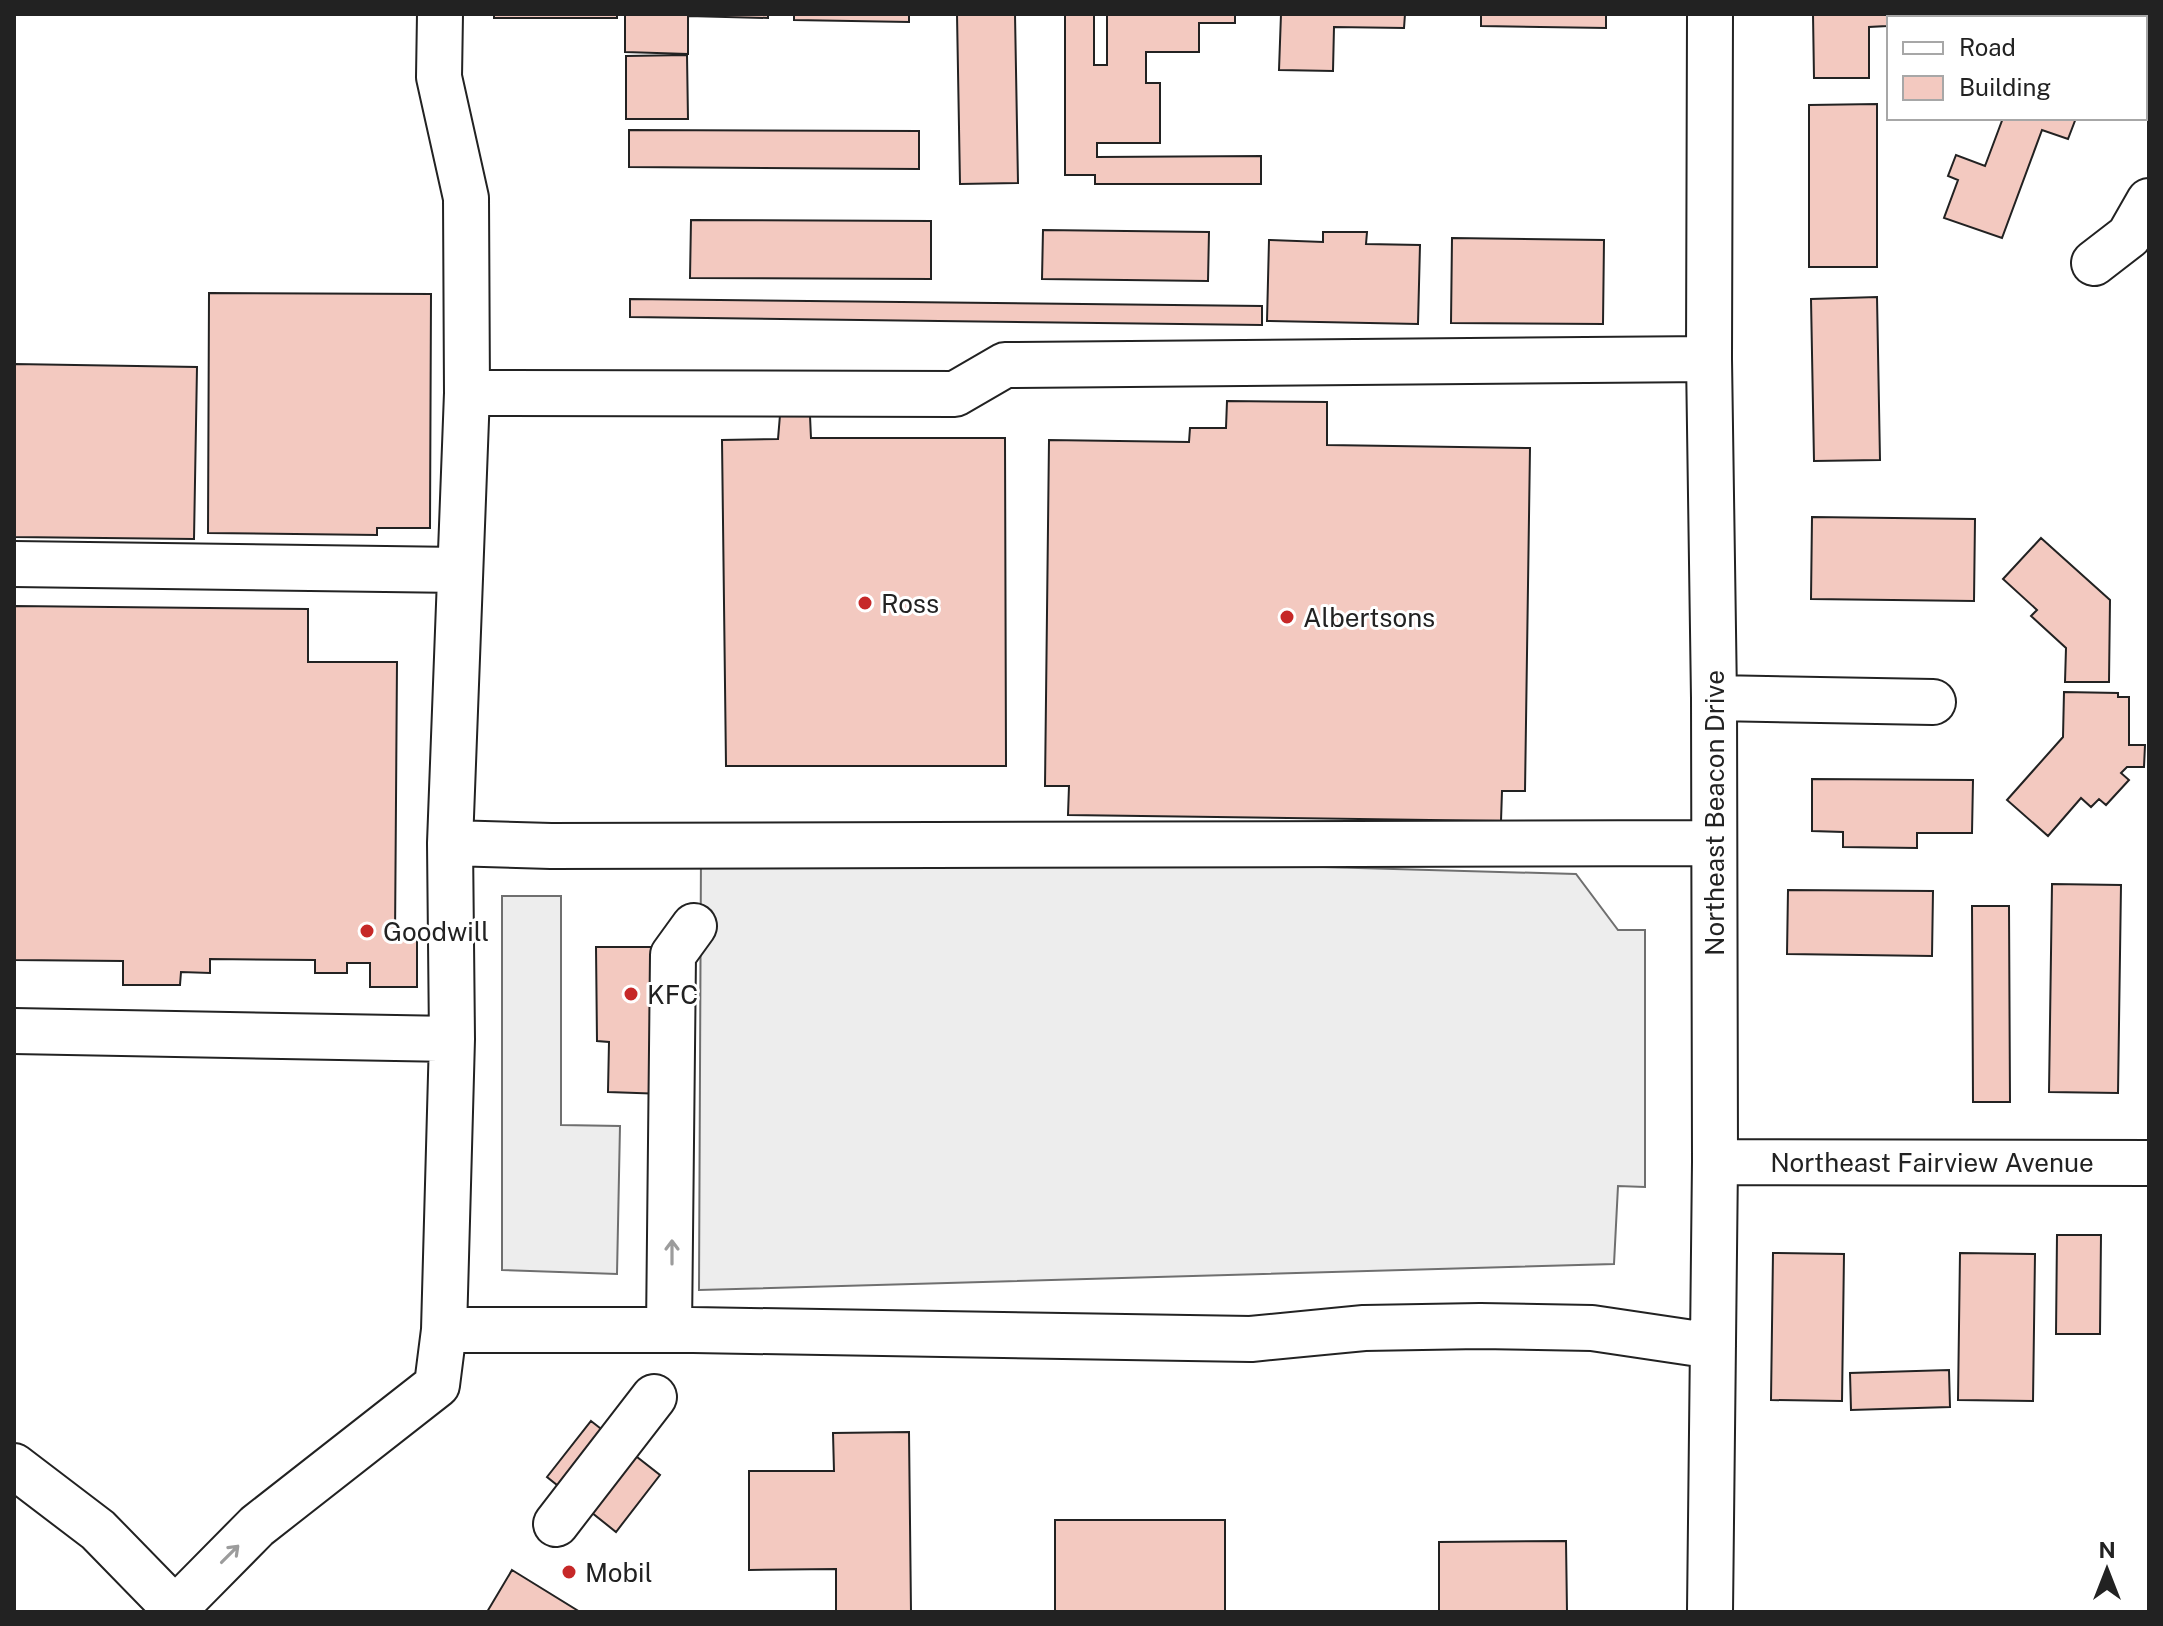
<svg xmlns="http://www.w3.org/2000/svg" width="2163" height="1626" font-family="'Public Sans',sans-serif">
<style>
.parking{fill:#ededed;stroke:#6f6f6f;stroke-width:2}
.building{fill:#f3c9c0;stroke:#222;stroke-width:2}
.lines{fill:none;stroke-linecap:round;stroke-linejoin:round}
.minor-casing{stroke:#222;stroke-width:48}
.major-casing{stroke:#222;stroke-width:48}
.minor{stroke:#fff;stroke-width:44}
.major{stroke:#fff;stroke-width:44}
.oneway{stroke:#9c9c9c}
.poi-dot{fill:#c62828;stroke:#fff;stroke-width:3}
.labels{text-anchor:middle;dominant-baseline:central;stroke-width:6;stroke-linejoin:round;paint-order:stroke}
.poi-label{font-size:26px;fill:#222;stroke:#fff;text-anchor:start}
.street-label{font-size:26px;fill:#222;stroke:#fff}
</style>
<rect width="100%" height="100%" fill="#fff"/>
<path class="parking" d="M701 850 1576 874 1618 930H1645V1187L1618 1186 1614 1264 699 1290Z
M502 896H561V1125L620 1126 617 1274 502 1270Z"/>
<path class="building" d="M494 14H617V18H494Z
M625 14H768V18L688 16V54L625 52Z
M794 14H909V22L794 20Z
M957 14H1015L1018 183 960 184Z
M1065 14H1094V65H1107V14H1235V23H1199V52H1146V83H1160V143H1097V157L1261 156V184H1095V175H1065Z
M1281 14H1405L1404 28 1334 27 1333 71 1279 70Z
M1481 14H1606V28L1481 26Z
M1813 14H1887V26L1869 27V78H1814Z
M687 55 688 119H626V56Z
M1877 104V267H1809V105Z
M2003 118H2076L2068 139 2042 130 2002 238 1944 218 1958 180 1948 176 1956 155 1985 166Z
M629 130 919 131V169L629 167Z
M691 220 931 221V279L690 278Z
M1043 230 1209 232 1208 281 1042 279Z
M1323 232H1367L1366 244 1420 245 1418 324 1267 321 1269 240 1323 242Z
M1452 238 1604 240 1603 324 1451 323Z
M209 293 431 294 430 528H377V535L208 533Z
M1877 297 1880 460 1814 461 1811 299Z
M630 299 1262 306V325L630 317Z
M14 364 197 367 194 539 14 537Z
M1227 401 1327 402V445L1530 448 1525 791H1502L1501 821 1068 815 1069 786H1045L1049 440 1189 442 1190 428H1226Z
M780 415 810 416 811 438H1005L1006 766H726L722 440 778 439Z
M1812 517 1975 519 1974 601 1811 599Z
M2041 538 2110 600 2109 682H2065L2066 648 2031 616 2037 610 2003 579Z
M14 606 308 609V662H397L395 939H417V987H370V963H347V973H315V960L210 959V973L181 972 180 985H123V961L14 960Z
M2064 692 2118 693V697H2129V745H2145L2144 767H2127L2121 773 2129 780 2106 805 2099 799 2091 807 2081 798 2048 836 2007 800 2063 737Z
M1812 779 1973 780 1972 833H1917V848L1843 847V832L1812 831Z
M2052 884 2121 885 2118 1093 2049 1092Z
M1788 890 1933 891 1932 956 1787 954Z
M1972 906H2009L2010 1102H1973Z
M596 947H667L665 1094 608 1092 609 1042 597 1041Z
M2057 1235H2101L2100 1334H2056Z
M1773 1253 1844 1254 1842 1401 1771 1400Z
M1960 1253 2035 1254 2033 1401 1958 1400Z
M1949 1370 1950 1407 1851 1410 1850 1373Z
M591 1421 660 1475 616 1532 547 1477Z
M909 1432 911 1612H836V1569L749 1570V1471H834L833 1433Z
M1055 1520H1225V1612H1055Z
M1566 1541 1567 1612H1439V1542Z
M512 1570 580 1612H487Z"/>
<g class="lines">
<g class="minor-casing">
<path id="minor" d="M440 14 439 77 466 198 467 393
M2094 263 2129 236 2149 201
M1709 359 1005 365 955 394 467 393 450 843 551 846 1714 843
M14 564 460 570
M1714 698 1933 702
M450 843 452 1039 444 1330H693L1251 1339 1364 1328 1480 1326 1592 1328 1713 1346
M14 1031 452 1039
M1715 1162 2149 1163
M669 1330 673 955 694 926
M556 1524 654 1397
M175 1609 257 1526 437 1385 444 1330
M1710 1612 1715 1162 1714 698 1709 359 1710 14"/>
</g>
<g class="major-casing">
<path id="major" d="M14 1466 98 1530 178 1612"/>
</g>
<use href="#minor" class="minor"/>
<use href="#major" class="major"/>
</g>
<defs><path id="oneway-shaft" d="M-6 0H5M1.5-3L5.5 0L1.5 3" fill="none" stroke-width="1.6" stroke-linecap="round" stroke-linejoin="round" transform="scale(2)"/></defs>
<g class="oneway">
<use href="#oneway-shaft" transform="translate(672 1252) rotate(-90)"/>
<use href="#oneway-shaft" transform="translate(230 1554) rotate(-45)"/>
</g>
<g class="poi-dot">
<circle cx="865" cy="603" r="8"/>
<circle cx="1287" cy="617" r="8"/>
<circle cx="367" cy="931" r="8"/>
<circle cx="631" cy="994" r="8"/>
<circle cx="569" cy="1572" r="8"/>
</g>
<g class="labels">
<g class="poi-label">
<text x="881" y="603">Ross</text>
<text x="1303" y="617">Albertsons</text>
<text x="383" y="931">Goodwill</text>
<text x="647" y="994">KFC</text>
<text x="585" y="1572">Mobil</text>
</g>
<g class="street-label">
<text transform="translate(1714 813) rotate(-90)">Northeast Beacon Drive</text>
<text x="1932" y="1162">Northeast Fairview Avenue</text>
</g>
</g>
<rect width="2163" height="1626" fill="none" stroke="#222222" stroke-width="32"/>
<rect x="1887" y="16" width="260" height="104" fill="#ffffff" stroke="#a7a7a7" stroke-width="2"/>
<rect x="1903" y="42" width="40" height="12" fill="#ffffff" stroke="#a7a7a7" stroke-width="2"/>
<text x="1959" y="56" font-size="24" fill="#222222">Road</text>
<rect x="1903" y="76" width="40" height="24" fill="#f3c9c0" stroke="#a7a7a7" stroke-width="2"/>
<text x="1959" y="96" font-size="24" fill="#222222">Building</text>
<g transform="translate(2107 1570)" stroke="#ffffff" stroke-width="6" paint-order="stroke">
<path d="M0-6L14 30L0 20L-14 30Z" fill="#222222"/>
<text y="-12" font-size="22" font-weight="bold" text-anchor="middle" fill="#222222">N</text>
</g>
</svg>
